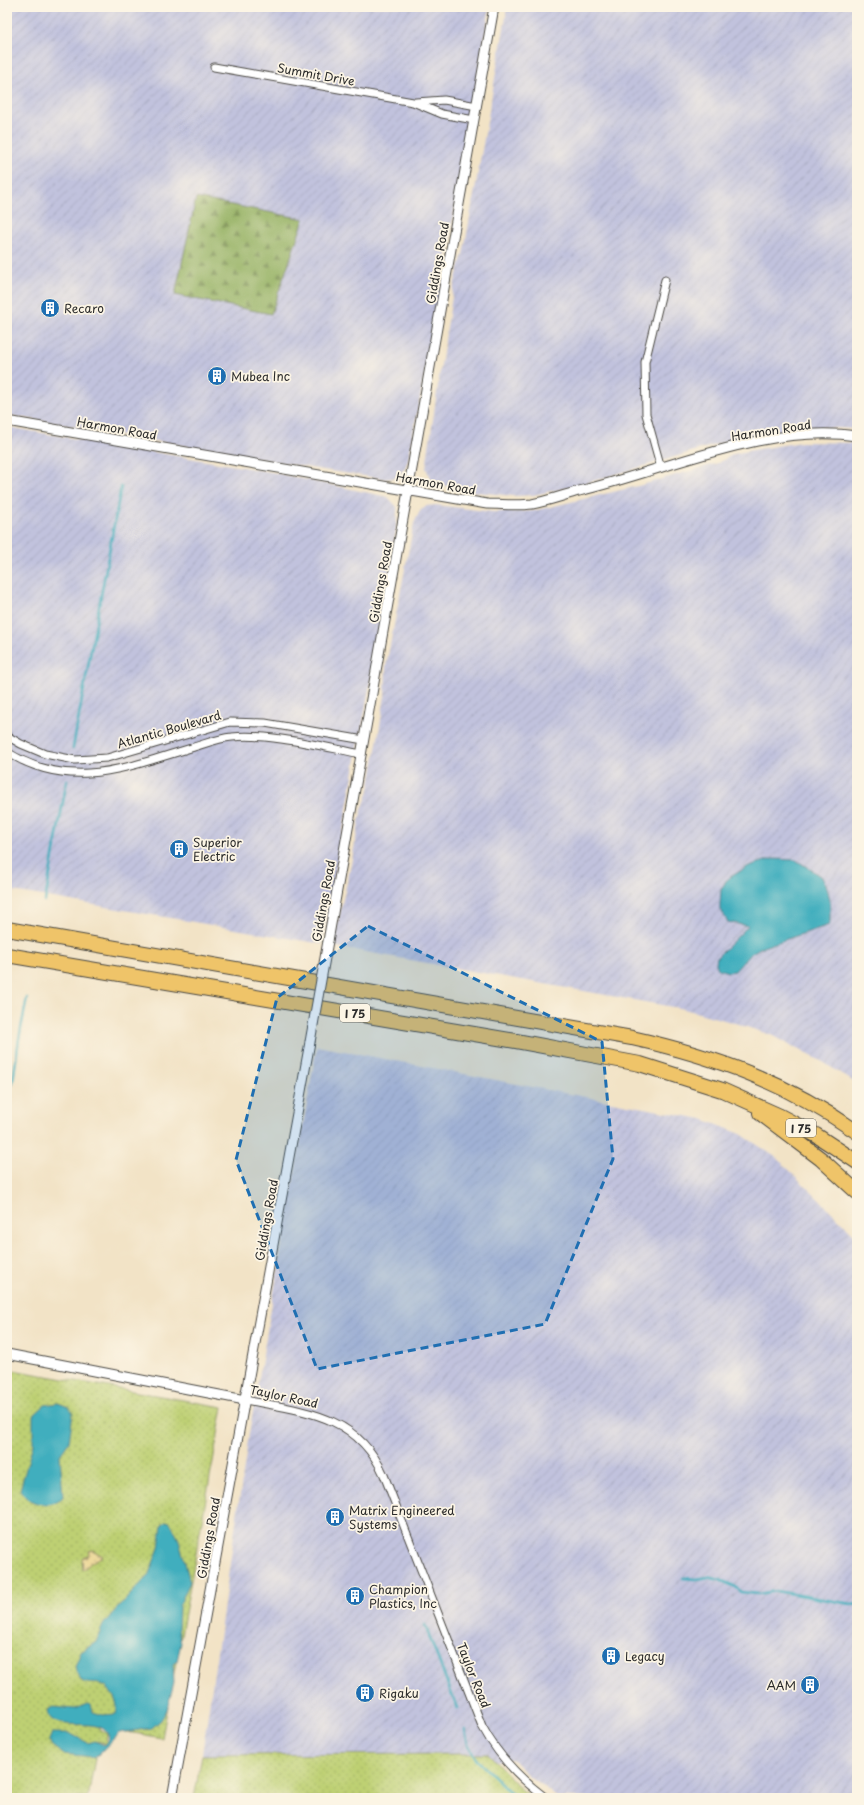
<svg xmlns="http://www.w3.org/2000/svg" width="864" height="1805" font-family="'Playpen Sans',sans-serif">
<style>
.industrial{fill:url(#industrial-furrows)}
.grass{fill:url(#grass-dots);stroke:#747e4f}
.forest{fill:url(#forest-firs);stroke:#606e48}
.sand{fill:url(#sand-dots);stroke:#8c8264}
.water{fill:#40aebe;stroke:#366c74}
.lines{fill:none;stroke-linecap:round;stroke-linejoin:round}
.stream{stroke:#40aebe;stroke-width:2.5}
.minor-casing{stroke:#494742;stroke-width:9}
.tertiary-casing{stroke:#494742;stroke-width:11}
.motorway-casing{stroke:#494742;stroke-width:16}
.minor{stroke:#fff;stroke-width:7}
.tertiary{stroke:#fff;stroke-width:9}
.motorway{stroke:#efc469;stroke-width:14}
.tertiary-bridge-casing{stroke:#494742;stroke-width:11;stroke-linecap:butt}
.tertiary-bridge{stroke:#fff;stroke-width:9}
.marked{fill:#1f6fb2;fill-opacity:0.2;stroke:#1f6fb2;stroke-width:3;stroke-dasharray:8 5;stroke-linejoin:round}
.labels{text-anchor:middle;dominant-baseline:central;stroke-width:3.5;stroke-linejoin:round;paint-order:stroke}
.shield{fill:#fcf5e5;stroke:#6a6863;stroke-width:1}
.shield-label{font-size:11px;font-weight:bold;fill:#2b2b2b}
.street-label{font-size:12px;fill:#2b2b2b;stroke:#fcf5e5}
.poi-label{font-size:12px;fill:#2b2b2b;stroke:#fcf5e5;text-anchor:start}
</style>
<defs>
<pattern id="industrial-furrows" width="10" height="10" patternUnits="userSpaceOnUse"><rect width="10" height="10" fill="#c1c2dd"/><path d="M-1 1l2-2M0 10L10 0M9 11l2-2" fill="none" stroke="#a6a7be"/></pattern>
<pattern id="grass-dots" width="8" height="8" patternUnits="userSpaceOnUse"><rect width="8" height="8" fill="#bed073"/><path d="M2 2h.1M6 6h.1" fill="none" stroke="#a3b364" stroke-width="1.8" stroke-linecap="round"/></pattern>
<pattern id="forest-firs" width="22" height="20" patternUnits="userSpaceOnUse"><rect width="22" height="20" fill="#96b265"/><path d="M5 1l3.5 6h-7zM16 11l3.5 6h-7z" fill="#7b9153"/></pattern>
<pattern id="sand-dots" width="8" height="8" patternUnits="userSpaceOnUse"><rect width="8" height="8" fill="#eeda9e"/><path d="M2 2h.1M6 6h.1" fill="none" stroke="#cb8" stroke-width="1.8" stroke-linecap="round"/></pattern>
</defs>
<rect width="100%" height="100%" fill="#fcf5e5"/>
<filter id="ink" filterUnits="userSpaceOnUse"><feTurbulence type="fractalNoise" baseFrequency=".025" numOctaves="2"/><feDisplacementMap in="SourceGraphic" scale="8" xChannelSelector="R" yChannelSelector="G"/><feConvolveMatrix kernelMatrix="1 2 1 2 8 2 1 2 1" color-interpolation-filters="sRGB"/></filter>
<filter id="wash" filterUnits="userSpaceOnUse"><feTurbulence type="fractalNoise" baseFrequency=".012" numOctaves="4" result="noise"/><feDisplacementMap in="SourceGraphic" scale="16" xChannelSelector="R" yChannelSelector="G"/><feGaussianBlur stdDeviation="0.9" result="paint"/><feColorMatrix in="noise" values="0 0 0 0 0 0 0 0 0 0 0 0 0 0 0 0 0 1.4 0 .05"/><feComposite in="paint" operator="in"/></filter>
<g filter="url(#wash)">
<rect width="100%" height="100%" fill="#f2e3c6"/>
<path class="industrial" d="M7 7H490L435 321 408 460 405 468 400 474 393 478 385 479 323 470 7 415Z
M506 7H857V429L817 427 766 432 735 439 576 486 533 495 514 496 477 492 436 484 432 482 426 468 440 371 454 285 464 250 506 17Z
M7 427 271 472 388 497 397 507 396 529 373 667 322 944 7 890Z
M802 442 857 443V1084L823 1062 771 1035 735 1023 684 1009 332 946 350 870 361 812 368 794 371 779 385 696 386 666 414 523 421 509 426 506 436 505 493 512 533 511 638 486 718 463 734 454 747 451Z
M317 1046 702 1119 741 1134 777 1158 857 1237V1798H558L529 1776 512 1759 495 1761 489 1754 202 1755 248 1440Z"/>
<path class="grass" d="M7 1369 223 1407 162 1738 100 1727V1730L107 1734 106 1744 98 1741 88 1798H7Z
M489 1754 521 1789 533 1798H194L202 1755Z"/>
<path class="forest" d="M196 198 304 219 271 314 175 295Z"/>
<path class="sand" d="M92 1550 103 1556 92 1562 83 1570 82 1558 88 1556 89 1551Z"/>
<path class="water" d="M772 859 796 860 821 876 826 884 830 900V923L829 925 760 948 750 954 735 971 728 972 718 969 716 963 717 957 748 926 728 922 720 910V904L721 890 727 879 749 866Z
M58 1403 69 1407 73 1413 69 1442 60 1455 63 1497C49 1509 29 1505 20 1490L33 1444V1416L45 1405Z
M166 1521 170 1522 179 1540 190 1582 179 1606 178 1629 181 1643 177 1661 173 1664 174 1682 167 1710 161 1720 152 1728 119 1733 99 1754 94 1757 63 1754 52 1746 49 1740 52 1733H69L88 1743 95 1741 104 1745 109 1739C106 1711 50 1738 47 1710L53 1707 75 1709 87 1704 91 1705 93 1712 103 1715 116 1714C120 1703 112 1694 106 1686 93 1679 80 1692 75 1666L81 1652 96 1642 103 1625 112 1614 148 1576 159 1548 162 1525Z"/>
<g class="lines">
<path class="stream" d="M73 748 121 487
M45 901 67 780
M7 1094 13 1081 19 1039 27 998
M683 1578 697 1579 708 1577 720 1580 736 1587 741 1592 758 1594 776 1591 857 1605
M425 1625 457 1708
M465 1730 468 1744 476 1759 516 1798"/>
</g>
</g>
<g filter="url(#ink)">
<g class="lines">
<g class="minor-casing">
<path id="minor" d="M214 67 413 102 442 114 474 120
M416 102 444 100 477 106
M661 468 646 414 645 362 665 280
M7 736 21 744 45 754 75 760 107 758 230 722 265 723 364 740
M7 752C71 792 127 767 191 748 204 744 219 738 232 737 269 733 324 747 362 754
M245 1400C303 1411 357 1414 384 1475L482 1726C498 1756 519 1778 546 1798"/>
</g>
<g class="tertiary-casing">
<path id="tertiary" d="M7 421 487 504C502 504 517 506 532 504 548 501 564 495 579 491 668 470 764 423 857 436
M328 941 494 7
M7 1354 245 1400
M172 1798 310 1042"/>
</g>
<g class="motorway-casing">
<path id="motorway" d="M7 929 632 1038C717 1057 785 1082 857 1132
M7 955 516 1041 640 1064 722 1090 780 1116 816 1135 857 1162
M760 1113 821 1159 857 1192"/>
</g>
<use href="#minor" class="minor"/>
<use href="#tertiary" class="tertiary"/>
<use href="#motorway" class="motorway"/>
<g class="tertiary-bridge-casing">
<path id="tertiary-bridge" d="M310 1042 328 941"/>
</g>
<use href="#tertiary-bridge" class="tertiary-bridge"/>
</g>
</g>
<path class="marked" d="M368 926 602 1042 613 1159 545 1324 317 1369 236 1160 277 998Z"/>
<defs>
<g id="building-disc" transform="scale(1)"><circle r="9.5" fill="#1f6fb2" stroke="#fcf5e5"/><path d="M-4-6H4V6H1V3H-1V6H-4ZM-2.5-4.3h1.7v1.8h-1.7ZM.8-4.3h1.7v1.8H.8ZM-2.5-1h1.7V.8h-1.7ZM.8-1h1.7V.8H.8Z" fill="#fff"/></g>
</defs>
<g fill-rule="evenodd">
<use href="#building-disc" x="50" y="308"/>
<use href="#building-disc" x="217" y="376"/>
<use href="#building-disc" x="179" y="849"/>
<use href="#building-disc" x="335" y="1517"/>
<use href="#building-disc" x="355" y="1596"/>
<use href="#building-disc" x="611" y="1656"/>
<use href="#building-disc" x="810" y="1685"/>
<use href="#building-disc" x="365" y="1693"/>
</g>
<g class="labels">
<g class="shield">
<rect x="340" y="1004" width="30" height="18" rx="3"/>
<rect x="786" y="1119" width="30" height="18" rx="3"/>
</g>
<g class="shield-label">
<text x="355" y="1013">I 75</text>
<text x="801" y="1128">I 75</text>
</g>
<g class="street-label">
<text transform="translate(316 74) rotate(10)">Summit Drive</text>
<text transform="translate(437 263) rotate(-80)">Giddings Road</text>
<text transform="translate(117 428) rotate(10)">Harmon Road</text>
<text transform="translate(771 430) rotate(-9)">Harmon Road</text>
<text transform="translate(436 483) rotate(10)">Harmon Road</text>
<text transform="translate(380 582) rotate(-80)">Giddings Road</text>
<text transform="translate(169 729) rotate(-16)">Atlantic Boulevard</text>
<text transform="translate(323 901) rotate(-80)">Giddings Road</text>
<text transform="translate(266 1220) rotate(-80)">Giddings Road</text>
<text transform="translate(284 1396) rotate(12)">Taylor Road</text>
<text transform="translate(208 1538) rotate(-80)">Giddings Road</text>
<text transform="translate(474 1675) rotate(68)">Taylor Road</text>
</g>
<g class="poi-label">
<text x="64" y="308">Recaro</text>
<text x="231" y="376">Mubea Inc</text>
<text x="193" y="842">Superior<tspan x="193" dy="14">Electric</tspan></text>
<text x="349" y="1510">Matrix Engineered<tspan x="349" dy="14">Systems</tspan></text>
<text x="369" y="1589">Champion<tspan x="369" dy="14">Plastics, Inc</tspan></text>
<text x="625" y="1656">Legacy</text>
<text x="796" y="1685" text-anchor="end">AAM</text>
<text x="379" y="1693">Rigaku</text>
</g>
</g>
<rect width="864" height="1805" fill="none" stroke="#fcf5e5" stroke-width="24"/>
</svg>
